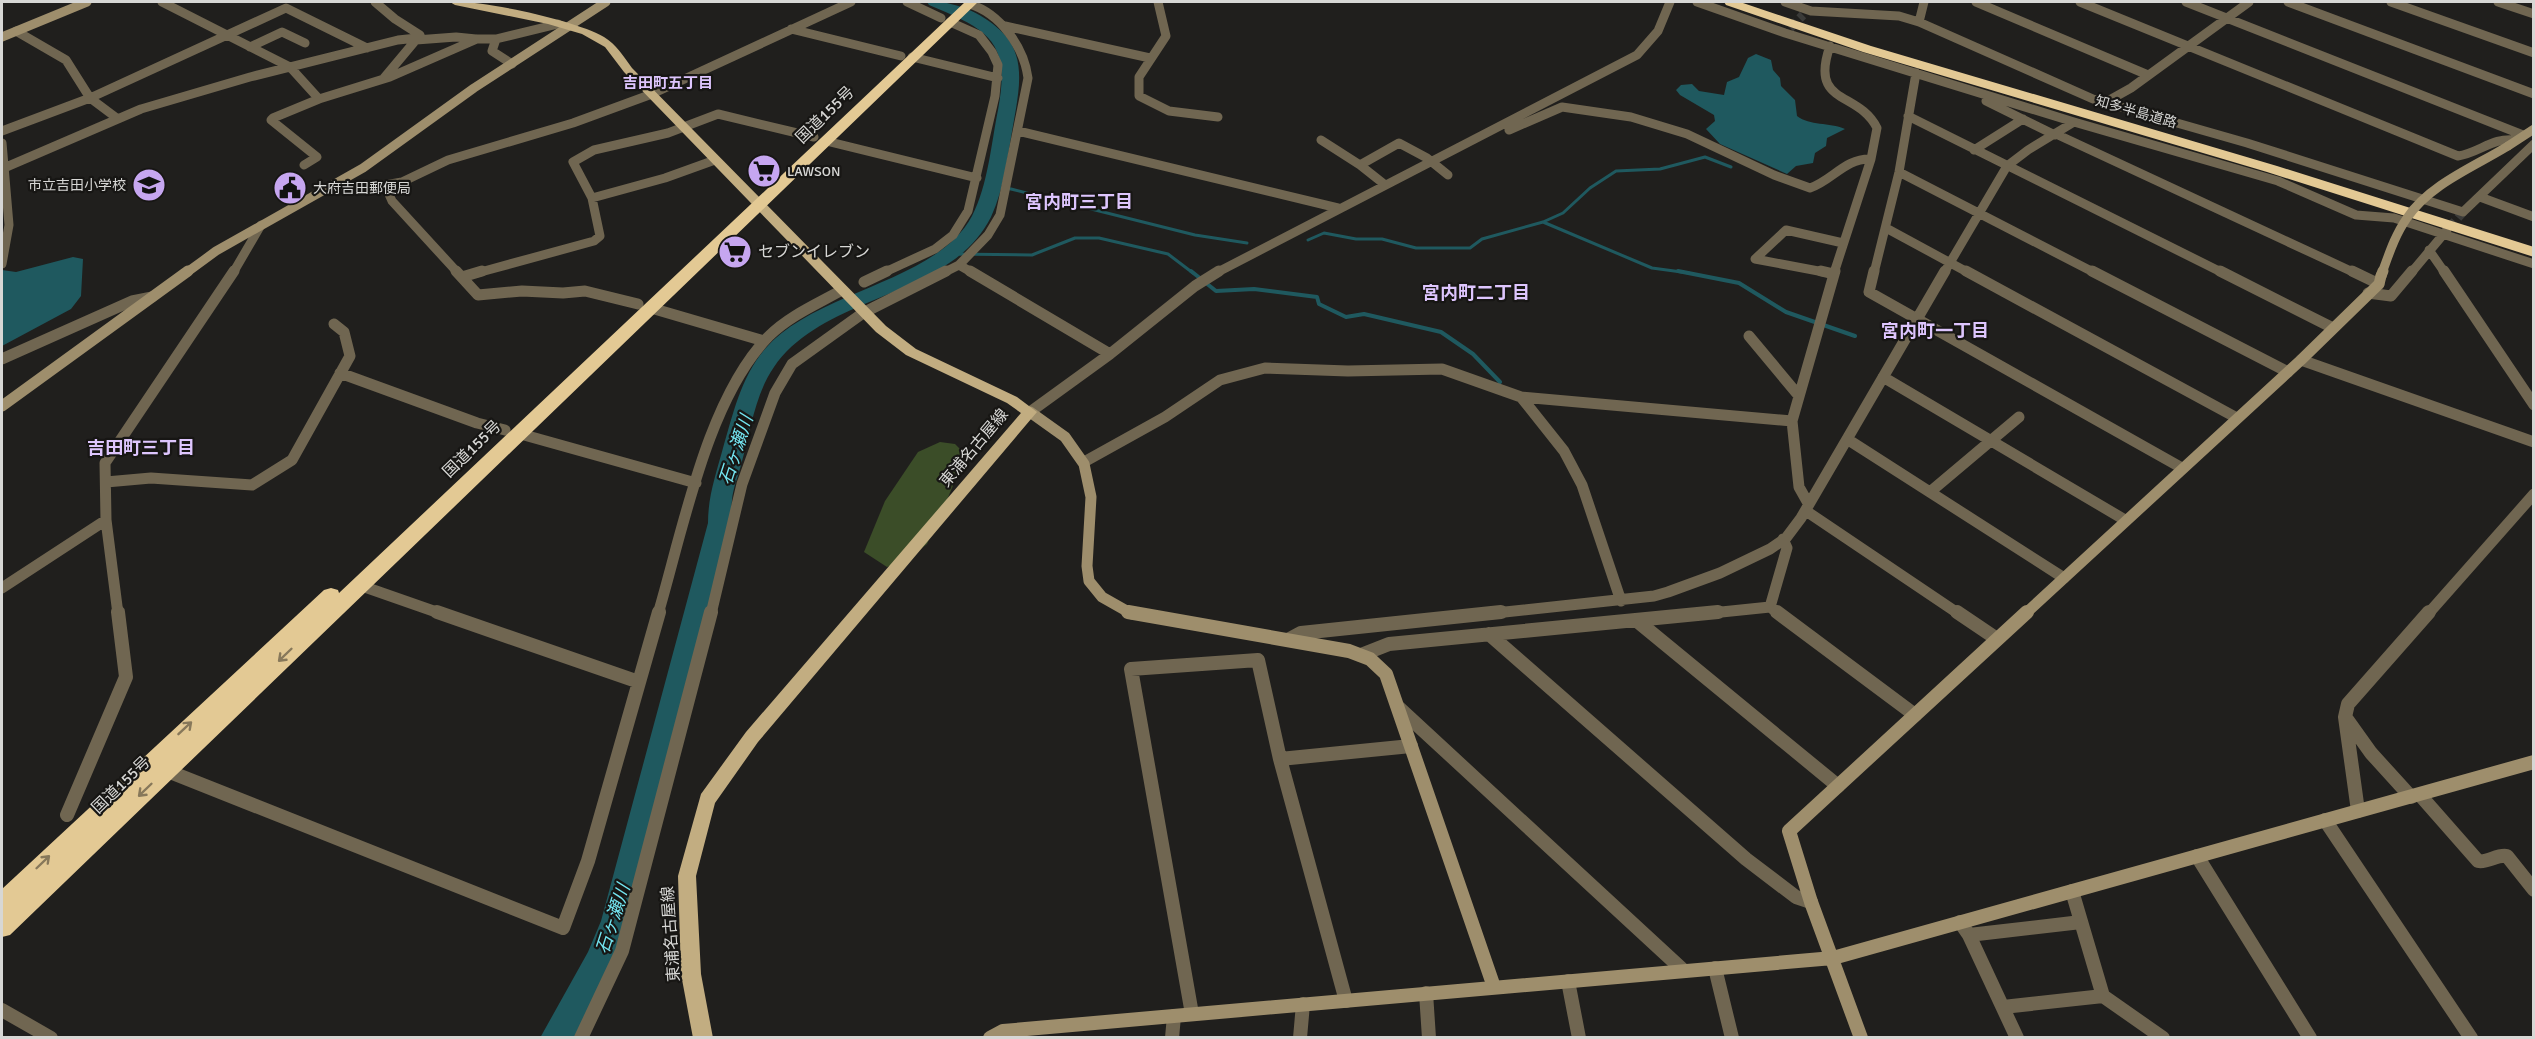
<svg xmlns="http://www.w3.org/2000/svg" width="2535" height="1039" font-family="Signika,'Noto Sans JP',sans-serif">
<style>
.green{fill:#3b4d28}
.water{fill:#1f595f}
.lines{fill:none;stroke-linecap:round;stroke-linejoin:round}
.stream-far1{stroke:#1f595f;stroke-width:3}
.stream{stroke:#1f595f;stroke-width:4}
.river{fill:#1f595f;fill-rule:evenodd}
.street-tunnel{stroke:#3b3b39;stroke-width:9;stroke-dasharray:9 4.5;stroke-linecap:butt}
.street-far2{stroke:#706651;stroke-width:9}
.street-far1{stroke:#706651;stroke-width:11}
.street{stroke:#706651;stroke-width:14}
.secondary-far2{stroke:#9e8e6c;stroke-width:9}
.secondary-far1{stroke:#9e8e6c;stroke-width:11}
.secondary{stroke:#9e8e6c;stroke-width:14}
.primary{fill:#c2ad81;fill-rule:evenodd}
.highway{fill:#e3c994;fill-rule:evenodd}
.secondary-bridge-far1{stroke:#9e8e6c;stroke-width:9}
.secondary-bridge{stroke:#9e8e6c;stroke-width:11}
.oneway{stroke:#87785a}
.labels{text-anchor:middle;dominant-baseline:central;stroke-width:4.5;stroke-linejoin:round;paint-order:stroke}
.far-street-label{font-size:14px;fill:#d7d7d5;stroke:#171614}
.far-poi-label{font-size:14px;fill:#d7d7d5;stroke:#171614;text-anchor:start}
.far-neighbourhood-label{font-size:15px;font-weight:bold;fill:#ddc5fd;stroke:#171614}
.street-label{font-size:16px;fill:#d7d7d5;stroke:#171614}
.poi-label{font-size:16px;fill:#d7d7d5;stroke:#171614;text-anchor:start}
.neighbourhood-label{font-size:18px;font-weight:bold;fill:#ddc5fd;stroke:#171614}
.water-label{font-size:18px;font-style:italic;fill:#74e6f2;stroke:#171614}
</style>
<rect width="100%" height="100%" fill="#201f1d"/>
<path class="green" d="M940 442 955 444 960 449 963 462 941 514 927 544 908 559 887 567 864 552 885 501 918 452Z"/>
<path class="water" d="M1756 54 1771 60 1773 70 1780 78 1781 86 1795 100 1797 116C1810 126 1829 122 1845 129L1827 138 1826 146 1815 153 1813 163 1796 166 1787 174 1720 144 1706 129 1715 121 1714 115 1680 95 1676 90 1681 85 1692 84 1699 91 1724 95 1727 82 1739 77 1748 58Z
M73 257 83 259 81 296 71 309 2 346V270L16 272Z"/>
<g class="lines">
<path class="stream-far1" d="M991 187 1011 189 1195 235 1247 243
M1543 222 1652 268 1689 273
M1308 240 1324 233 1356 239H1382L1416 248H1470L1482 239 1543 222 1563 213 1590 188 1616 171 1660 169 1705 157 1731 167
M950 254 1032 255 1075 238H1099L1168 254 1193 273"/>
<path class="stream" d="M1191 271 1216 291 1254 289 1317 297 1319 304 1346 317 1364 314 1441 332 1473 354 1500 382
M1678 271 1739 283 1786 312 1855 336"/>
<path class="river" d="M927 2C954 0 985 14 1004 34 1026 58 1019 91 1014 120 1008 152 1005 187 991 217 950 299 825 293 774 367 755 394 750 433 741 465 738 477 733 488 732 500 731 508 732 515 732 523L631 921 610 972 574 1038H540L588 952 601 921 708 523C708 496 716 474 723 448 733 414 741 377 765 349 816 290 936 283 972 216 988 185 991 145 998 110 1011 41 989 30 929 5Z"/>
<path class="street-tunnel" d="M1790 28 1803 15
M2449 228 2463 212"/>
<path class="street-far2" d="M162 2 290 67 319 99
M375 2 395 19 420 35 384 78
M907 2 941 18
M1158 2 1166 36 1139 77V96L1169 111 1218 117
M1697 2 1785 33 2074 122 2278 181 2356 215 2394 218 2534 264
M1785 2 1811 11 1899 16 1919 22 2093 99 2247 143 2463 212 2534 144
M1976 2 2148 75
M2080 2 2458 156C2479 153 2493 137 2515 140
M2186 2 2523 135
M2288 2 2534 94
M2391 2 2534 53
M2498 2 2534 14
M1919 22 1924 2
M1005 26 1150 58
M791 29 901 56
M16 31 66 60 90 98 118 119
M496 39 492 51 512 64
M416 40 456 37 476 39
M1830 46C1809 106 1858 90 1877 128L1871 159 1834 273
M250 47 282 32 305 43
M912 57 998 78
M1986 101 2055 135
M2106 102 2131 88 2249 2
M1908 116 2223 273
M1509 130 1562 107 1631 117 1687 134 1774 175 1810 188C1833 180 1845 158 1871 159
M2 131 90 98 286 8 367 48
M1018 131 1338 208
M2056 134 2355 273
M1321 140 1360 165 1384 184
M826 141 977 178
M2 143 9 225 2 264
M1974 150 2023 119
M304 165 317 157 271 120 273 118 319 99 390 77 477 39H496L558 24
M1360 165 1399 143 1427 158 1448 175
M4 168 141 109 250 77 398 40 417 38
M1899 172 2095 273
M385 185 392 201 458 273
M332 186 385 185 402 182 448 160 573 123 652 94 851 2
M2480 197 2534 217
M592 198 665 178 715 160
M1886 228 1969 273
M2429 250 2445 273
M959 265 973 273
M233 273 261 225
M477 273 594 241 600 236 592 198 573 162 594 150 668 133 718 114 814 137
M883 273 935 249 953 235 968 211 995 96 998 65 992 52 979 35 950 22
M943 273 959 265 988 235 1000 215 1028 78C1024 47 1000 13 969 4
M1216 273 1637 55 1658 31 1670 2
M1829 273 1755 259 1786 230 1843 243
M1874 273 1899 172 1916 73
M1944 273 2007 166 2028 150 2074 122
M2411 273 2447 230"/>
<path class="street-far1" d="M456 271 478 295 522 291 563 293 585 291 638 304
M970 271 1110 354
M1821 271 1834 274
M1874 271 1869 292 2182 468
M1966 271 2237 418
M2092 271 2288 372
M2220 271 2333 328
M2352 271 2379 284
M2444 271 2534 405
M462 277 482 271
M864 282 887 271
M2368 293 2391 296 2412 271
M651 308 764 341
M1749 336 1799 396
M2 359 132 301 152 297
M2301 360 2534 442
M340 373 477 423 505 430
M1883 377 2125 520
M1521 397 1564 451 1582 485 1621 601
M1030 412 1110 354 1195 286 1219 271
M517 433 696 483
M1847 439 2064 578
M1084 462 1165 417 1220 380 1265 368 1348 371 1442 369 1521 397 1792 421
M106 482 151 478 252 485 292 460 350 356 344 332 334 324
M1930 492 2019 417
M1808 503 1799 487 1792 421 1835 271
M1806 511 1959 614
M359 585 442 614
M2 588 106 520
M118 614 106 520 105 463 234 271
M658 614C683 530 707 399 769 336 789 316 817 304 842 290
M711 614 742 484 775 393 792 364 863 313 946 271
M1486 614 1654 596 1668 592 1720 573 1770 549 1786 538 1801 518 1945 271
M1702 614 1770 607
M1779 614 1770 607 1787 548 1783 539
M2428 614 2534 494"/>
<path class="street" d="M437 612 639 682
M1777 612 1915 715
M1957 612 1997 639
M1636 620 1838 786
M1489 634 1746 859 1796 897 1811 902
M1288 640 1301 633 1501 612
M1361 655 1389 644 1718 612
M1399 708 1684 971
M2346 718 2371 753 2411 797
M1280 759 1411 746
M165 770 563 928 588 861 659 612
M2420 795 2478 861C2488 863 2497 854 2507 856L2534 890
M2358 811 2345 717 2348 704 2429 612
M67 815 126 677 118 612
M2325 820 2471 1038
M2197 856 2310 1038
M2072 891 2103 996 2163 1038
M1960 922 1969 935 2017 1038
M1969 935 2081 922
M1715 968 1732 1038
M1568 981 1579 1038
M1426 993 1429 1038
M2003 1007 2103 996
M2 1010 51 1038
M1192 1014 1131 669 1258 660 1280 759 1346 1001
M581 1038 622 951 711 612
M1172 1038 1174 1016
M1300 1038 1303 1004"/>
<path class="secondary-far2" d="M2 37 87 2
M2508 146 2534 129
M186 273 216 251 363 168 474 88 606 2"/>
<path class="secondary-far1" d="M2 406 188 271
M1030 412 1065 437 1084 464 1091 497 1087 566 1089 581 1102 597 1132 614
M2025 614 2301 360 2379 284 2381 276"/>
<path class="secondary" d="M1128 612 1349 651 1370 659 1386 674 1494 987
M990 1038 1003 1031 1833 958 2534 762
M1861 1038 1811 902 1789 831 2027 612"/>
<path class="primary" d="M450 2C482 0 575 20 604 37 616 44 624 57 632 68L886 326 916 349 1017 397 1037 412 758 742 715 803 696 876 701 974 713 1038H693L681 974 678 876 701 794 746 732 1021 413 1007 403 906 355 876 332 624 72 605 47 582 34 548 24 455 5Z"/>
<path class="highway" d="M965 2H978L10 935 2 937V889L324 590 331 588 338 590 339 593Z
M1724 2H1740L1871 46 2277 166 2534 247V257L2267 172 1863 52 1726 5Z"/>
<path class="secondary-bridge-far1" d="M2382 273C2389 254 2395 235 2407 218 2430 184 2474 167 2508 146"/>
<path class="secondary-bridge" d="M2381 276 2383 271"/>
</g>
<defs><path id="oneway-shaft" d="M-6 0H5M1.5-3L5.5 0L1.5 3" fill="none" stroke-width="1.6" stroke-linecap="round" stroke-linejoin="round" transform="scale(1.5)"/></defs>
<g class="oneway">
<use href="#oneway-shaft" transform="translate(285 655) rotate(136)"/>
<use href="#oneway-shaft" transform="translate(185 728) rotate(-43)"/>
<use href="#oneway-shaft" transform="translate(145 790) rotate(136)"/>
<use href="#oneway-shaft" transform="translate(43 862) rotate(-44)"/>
</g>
<defs>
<g id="supermarket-disc" transform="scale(1.725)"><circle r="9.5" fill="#c6a6f0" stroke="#171614"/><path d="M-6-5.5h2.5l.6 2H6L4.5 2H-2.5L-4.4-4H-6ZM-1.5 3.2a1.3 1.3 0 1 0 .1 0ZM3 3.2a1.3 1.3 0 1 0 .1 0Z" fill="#111"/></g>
<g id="school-disc" transform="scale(1.725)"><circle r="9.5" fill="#c6a6f0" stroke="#171614"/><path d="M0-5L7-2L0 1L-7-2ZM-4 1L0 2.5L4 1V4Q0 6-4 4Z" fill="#111"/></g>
<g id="civic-disc" transform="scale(1.725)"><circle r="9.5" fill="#c6a6f0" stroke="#171614"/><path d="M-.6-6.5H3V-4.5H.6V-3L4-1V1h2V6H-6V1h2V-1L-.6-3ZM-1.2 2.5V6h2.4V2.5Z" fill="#111"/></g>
</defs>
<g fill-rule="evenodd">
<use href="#supermarket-disc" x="764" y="171"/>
<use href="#school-disc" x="149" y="185"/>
<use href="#civic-disc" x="290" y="188"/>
<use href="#supermarket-disc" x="735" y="252"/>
</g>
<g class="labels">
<g class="far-street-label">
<text transform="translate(2136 112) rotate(16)">知多半島道路</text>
</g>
<g class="far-poi-label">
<text x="787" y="171">LAWSON</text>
<text x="126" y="185" text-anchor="end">市立吉田小学校</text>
<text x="313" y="188">大府吉田郵便局</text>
</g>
<g class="far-neighbourhood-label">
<text x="668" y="83">吉田町五丁目</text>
</g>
<g class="street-label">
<text transform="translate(825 115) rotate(-44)">国道155号</text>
<text transform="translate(974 448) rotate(-50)">東浦名古屋線</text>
<text transform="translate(472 449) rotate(-44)">国道155号</text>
<text transform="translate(121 785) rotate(-44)">国道155号</text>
<text transform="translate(671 934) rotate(-94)">東浦名古屋線</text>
</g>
<g class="poi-label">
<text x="758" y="252">セブンイレブン</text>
</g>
<g class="neighbourhood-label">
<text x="1079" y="202">宮内町三丁目</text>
<text x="1476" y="293">宮内町二丁目</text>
<text x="1935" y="331">宮内町一丁目</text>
<text x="141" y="448">吉田町三丁目</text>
</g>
<g class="water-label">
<text transform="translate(736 450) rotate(-72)">石ヶ瀬川</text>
<text transform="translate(613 919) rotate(-72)">石ヶ瀬川</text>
</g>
</g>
<rect width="2535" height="1039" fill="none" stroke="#d7d7d5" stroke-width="6"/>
</svg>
